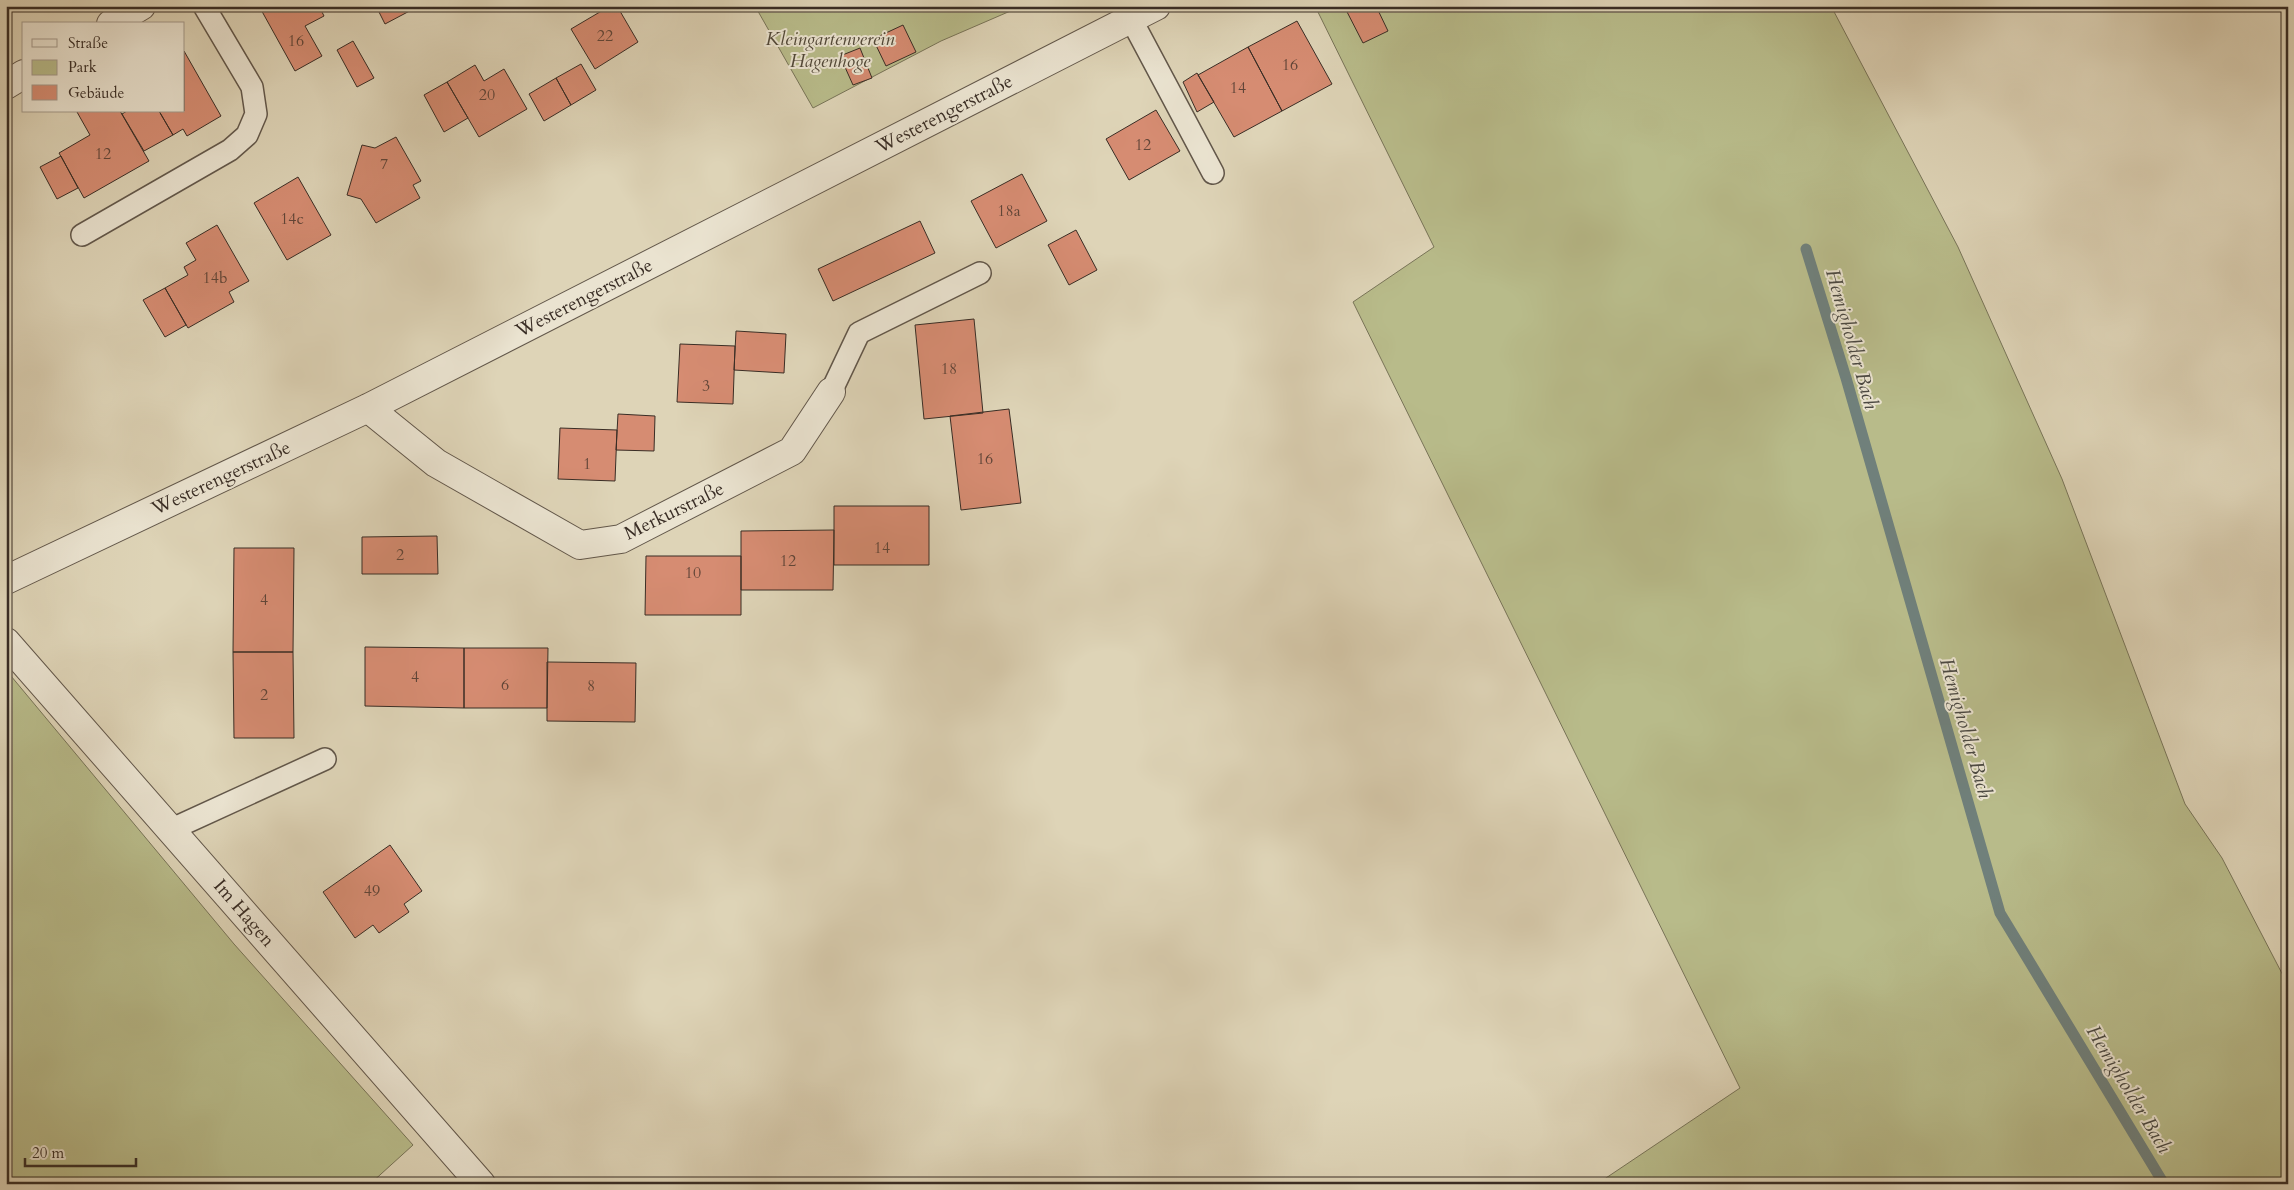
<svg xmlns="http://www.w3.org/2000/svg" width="2294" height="1190" font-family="Cardo,serif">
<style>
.green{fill:#b8bb8a;stroke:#787458}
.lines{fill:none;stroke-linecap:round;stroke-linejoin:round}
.stream{stroke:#70807b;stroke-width:11}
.building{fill:#d68c72;stroke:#392d25}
.service-casing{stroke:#62574a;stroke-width:24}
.minor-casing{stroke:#62574a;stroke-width:30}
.service{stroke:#eae3d0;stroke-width:21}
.minor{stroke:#eae3d0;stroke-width:28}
.labels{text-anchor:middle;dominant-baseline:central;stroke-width:4;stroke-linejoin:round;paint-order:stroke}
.number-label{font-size:16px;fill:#604538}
.park-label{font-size:19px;font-style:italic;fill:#524939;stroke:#eae3d0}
.street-label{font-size:19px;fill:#392d25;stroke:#eae3d0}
.water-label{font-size:20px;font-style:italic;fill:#4b4942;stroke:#eae3d0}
</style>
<rect width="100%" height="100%" fill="#ded4b7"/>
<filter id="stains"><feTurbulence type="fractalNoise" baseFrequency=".004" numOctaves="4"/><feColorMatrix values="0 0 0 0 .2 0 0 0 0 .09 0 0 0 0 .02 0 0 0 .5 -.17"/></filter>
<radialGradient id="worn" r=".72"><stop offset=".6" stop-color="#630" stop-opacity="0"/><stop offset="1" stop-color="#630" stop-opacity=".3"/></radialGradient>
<path class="green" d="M755 6H1022L941 41 813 108Z
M1315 6H1831L1958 247 2062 479 2185 804 2222 858 2288 985V1184H1597L1740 1088 1353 302 1434 247Z
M6 670 234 944 413 1145 370 1184H6Z"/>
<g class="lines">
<path class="stream" d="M1806 249 1846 378 2000 913 2164 1184"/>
</g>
<path class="building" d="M259 6H319L324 16 305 26 322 56 295 71Z
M376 6H419L385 24Z
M610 6H617L638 42 595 69 571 29Z
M1344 6H1376L1388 31 1363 43Z
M1297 21 1332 84 1282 111 1248 47Z
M903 25 916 52 886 66 873 39Z
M353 41 374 78 357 87 337 50Z
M1248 47 1282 111 1234 137 1198 75Z
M860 48 872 78 853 85 840 56Z
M184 51 221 116 187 136 183 129 173 135 159 111H184Z
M581 64 596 90 571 105 556 78Z
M475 65 484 81 504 69 527 109 479 137 447 82Z
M1197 73 1214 102 1197 112 1183 82Z
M556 78 571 105 544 121 529 94Z
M447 82 468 118 444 132 424 95Z
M1156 110 1180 151 1129 180 1106 139Z
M79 111H120L149 161 84 198 59 153 90 135 77 112Z
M127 111H159L173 135 144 151 122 114Z
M396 137 421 181 413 185 420 198 376 223 361 199 347 195 362 145 375 148Z
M61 156 78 188 57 199 40 167Z
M1022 174 1047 221 996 248 971 201Z
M298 177 331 235 287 260 254 203Z
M920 221 935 253 833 301 818 269Z
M217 225 249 281 229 292 234 302 188 328 165 288 188 275 184 267 196 260 186 243Z
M1076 230 1097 270 1069 285 1048 245Z
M165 288 186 325 165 337 143 300Z
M974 319 983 413 924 419 915 325Z
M736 331 786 334 784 373 734 370Z
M680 344 735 346 733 404 677 402Z
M1009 409 1021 503 961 510 950 416Z
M618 414 655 416 654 451 616 450Z
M560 428 617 430 615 481 558 479Z
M834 506H929V565H834Z
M834 530 833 590H741V531Z
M437 536 438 574H362V537Z
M234 548H294L293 652H233Z
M646 556H741V615H645Z
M365 647 464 648V708L365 706Z
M464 648H548L547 708H464Z
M233 652H293L294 738H234Z
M547 662 636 663 635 722 547 721Z
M390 845 422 891 404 904 409 912 379 933 373 925 355 938 323 892Z"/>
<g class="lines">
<g class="service-casing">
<path id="service" d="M1131 19 1213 173
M82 235 230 150 247 135 256 114 252 87 204 6
M831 392 859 333 980 273
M170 830 325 759"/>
</g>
<g class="minor-casing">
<path id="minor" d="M111 24 141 6
M6 85 24 74
M368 408 436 463 580 545 621 539 792 451 831 392
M6 580 368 408 1156 6
M6 642 481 1184"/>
</g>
<use href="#service" class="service"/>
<use href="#minor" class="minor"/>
</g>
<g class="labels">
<g class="number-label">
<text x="605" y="36">22</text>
<text x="296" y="41">16</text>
<text x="1290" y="65">16</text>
<text x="1238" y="88">14</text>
<text x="487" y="95">20</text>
<text x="1143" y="145">12</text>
<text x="103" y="154">12</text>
<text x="384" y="164">7</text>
<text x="1009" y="211">18a</text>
<text x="292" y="219">14c</text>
<text x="215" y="278">14b</text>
<text x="949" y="369">18</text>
<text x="706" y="386">3</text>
<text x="985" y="459">16</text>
<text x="587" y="464">1</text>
<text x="882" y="548">14</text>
<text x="400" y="555">2</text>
<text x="788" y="561">12</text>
<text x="693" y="573">10</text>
<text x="264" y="600">4</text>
<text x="415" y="677">4</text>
<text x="505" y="685">6</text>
<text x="591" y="686">8</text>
<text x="264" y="695">2</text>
<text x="372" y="891">49</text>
</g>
<g class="park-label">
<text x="830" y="39">Kleingartenverein<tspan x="830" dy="22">Hagenhoge</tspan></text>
</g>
<g class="street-label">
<text transform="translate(944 114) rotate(-27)">Westerengerstraße</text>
<text transform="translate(584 298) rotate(-27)">Westerengerstraße</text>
<text transform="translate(221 478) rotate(-25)">Westerengerstraße</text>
<text transform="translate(674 511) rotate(-26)">Merkurstraße</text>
<text transform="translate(244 913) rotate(49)">Im Hagen</text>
</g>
<g class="water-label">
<text transform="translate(1852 339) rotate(74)">Hemigholder Bach</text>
<text transform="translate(1966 728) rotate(74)">Hemigholder Bach</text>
<text transform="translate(2129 1089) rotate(59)">Hemigholder Bach</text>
</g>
</g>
<rect width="2294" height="1190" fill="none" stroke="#ded4b7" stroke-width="25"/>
<rect x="8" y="8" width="2279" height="1175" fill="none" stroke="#392d25" stroke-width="2.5"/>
<rect x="12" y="12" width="2269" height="1165" fill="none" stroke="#392d25"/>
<rect x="22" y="22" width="162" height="90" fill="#eae3d0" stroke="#a39a8c"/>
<rect x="32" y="39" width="25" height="8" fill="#eae3d0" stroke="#a39a8c"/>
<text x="68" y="48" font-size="15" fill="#392d25">Straße</text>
<rect x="32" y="60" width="25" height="15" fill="#b8bb8a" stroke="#a39a8c"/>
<text x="68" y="72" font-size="15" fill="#392d25">Park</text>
<rect x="32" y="85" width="25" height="15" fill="#d68c72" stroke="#a39a8c"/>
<text x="68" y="98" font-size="15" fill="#392d25">Gebäude</text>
<path d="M25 1158v8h111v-8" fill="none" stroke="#392d25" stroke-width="2.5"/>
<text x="32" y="1158" font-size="15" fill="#392d25" stroke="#eae3d0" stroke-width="4" paint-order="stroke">20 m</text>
<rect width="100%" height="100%" filter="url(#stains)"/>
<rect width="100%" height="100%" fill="url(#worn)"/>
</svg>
